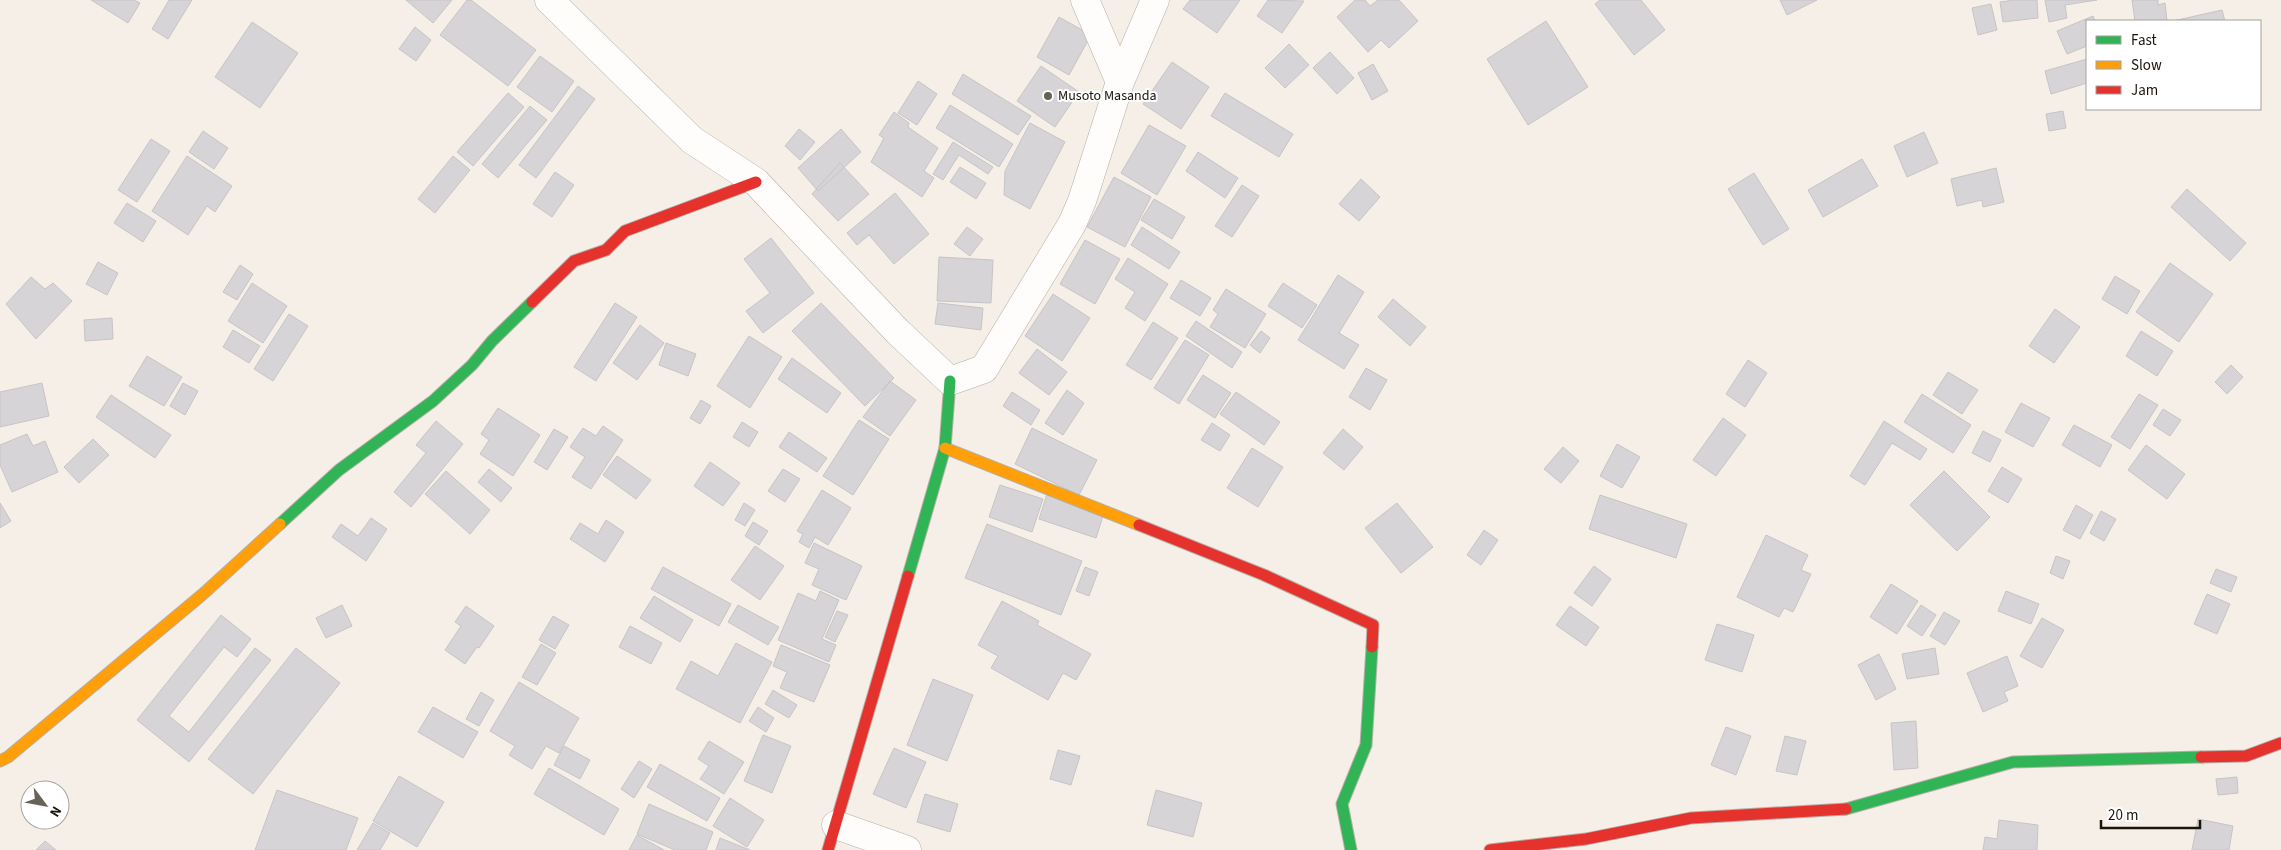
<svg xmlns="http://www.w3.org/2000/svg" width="2281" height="850" font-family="'Source Sans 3',sans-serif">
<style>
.building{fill:#d7d4d8;stroke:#c7c4c6}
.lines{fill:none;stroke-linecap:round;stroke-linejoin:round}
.street-casing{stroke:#b6afa8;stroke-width:29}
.fast-casing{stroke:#b6afa8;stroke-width:13}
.slow-casing{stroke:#b6afa8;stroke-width:13}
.jam-casing{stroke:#b6afa8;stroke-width:13}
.street{stroke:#fefdfc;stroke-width:28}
.fast{stroke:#30b455;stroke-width:11}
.slow{stroke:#ff9f0a;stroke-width:11}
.jam{stroke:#e5322d;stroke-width:11}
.poi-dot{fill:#686158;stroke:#fff;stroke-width:2}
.labels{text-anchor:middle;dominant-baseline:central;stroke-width:4;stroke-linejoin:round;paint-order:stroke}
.poi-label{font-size:14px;fill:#1b140b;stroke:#fff;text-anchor:start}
</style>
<rect width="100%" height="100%" fill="#f6efe8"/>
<path class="building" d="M91 0H134L140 3 128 23Z
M169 0H192L168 39 152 29Z
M406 0H452L433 23Z
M467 0H471L536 50 508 86 440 35Z
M1190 0H1240L1217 33 1183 9Z
M1268 0 1304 1 1282 33 1257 16Z
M1355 0H1365L1370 6 1378 0H1399L1418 21 1389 48 1381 40 1368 52 1337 17Z
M1600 0H1641L1665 30 1634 55 1595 4Z
M1780 0H1817L1787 15Z
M2014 0H2037L2038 18 2003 22 2000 2Z
M2045 0H2097L2065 5 2067 18 2049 22Z
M2132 0H2158V5L2165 3 2167 21H2135Z
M1991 4 1997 30 1978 35 1972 8Z
M2222 10 2225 21H2173Z
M2093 16 2095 21H2087V46L2067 54 2057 31Z
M1059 17 1091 35 1069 75 1037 57Z
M1546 21 1588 87 1528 125 1487 59Z
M252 22 298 53 260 108 215 77Z
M415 27 431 40 416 61 399 49Z
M1289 44 1309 65 1285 88 1265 68Z
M1330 52 1354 78 1337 94 1313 68Z
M540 56 574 81 552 112 517 87Z
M2087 59V83L2051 94 2045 71Z
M1172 62 1209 87 1181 129 1143 104Z
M1373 64 1388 91 1372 100 1358 73Z
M1041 66 1079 92 1055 127 1017 101Z
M963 74 1031 116 1018 135 952 94Z
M918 81 937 94 917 125 898 113Z
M578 86 595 99 536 178 519 165Z
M508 93 524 107 473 166 457 152Z
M1225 93 1293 134 1279 157 1211 116Z
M950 105 1013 144 999 167 936 128Z
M530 106 547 120 498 178 482 164Z
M2063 111 2066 128 2049 131 2046 114Z
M894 112 909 123 908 127 938 148 924 171 934 178 922 197 871 162 884 138 879 135Z
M1030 123 1065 142 1030 209 1004 195 1005 171Z
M1149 125 1186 146 1157 195 1121 173Z
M799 129 815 142 800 160 785 146Z
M841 129 861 152 818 191 798 168Z
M203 131 228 148 214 169 189 152Z
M1924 132 1938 163 1907 177 1894 146Z
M151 139 170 151 137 202 118 190Z
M953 142 993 167 988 174 959 155 943 180 933 174Z
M1198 152 1238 178 1225 198 1186 171Z
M187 156 232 186 215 212 207 206 188 235 152 211Z
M453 156 470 170 435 213 418 199Z
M1862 159 1878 186 1823 217 1808 190Z
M840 163 869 194 838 221 812 194Z
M960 167 986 183 976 199 950 182Z
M1996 168 2004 202 1983 207 1982 200 1957 206 1951 179Z
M555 172 574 185 552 217 533 204Z
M1754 173 1789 229 1763 245 1728 189Z
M1114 177 1151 197 1125 247 1087 227Z
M1361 179 1380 197 1359 221 1339 204Z
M1242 185 1259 196 1232 237 1215 226Z
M2187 189 2246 243 2230 261 2171 207Z
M895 193 929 234 894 264 869 235 857 245 847 233Z
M1154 199 1185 217 1172 239 1141 220Z
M127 203 156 221 143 242 114 223Z
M967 227 983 239 970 256 954 244Z
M1142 227 1180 252 1169 269 1131 245Z
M771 238 814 293 763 333 746 311 770 293 744 259Z
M1085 240 1120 259 1095 304 1060 284Z
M939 257 993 260 991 303 937 301Z
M1128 258 1168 284 1145 321 1125 308 1135 292 1115 279Z
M98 262 118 273 107 295 86 284Z
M2170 263 2213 294 2179 342 2136 312Z
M240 265 253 274 237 300 223 292Z
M1338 275 1364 292 1339 333 1359 345 1344 369 1298 340Z
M2115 276 2140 291 2127 314 2102 299Z
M31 277 45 289 53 283 72 301 36 339 6 304Z
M1181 280 1211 298 1200 316 1170 298Z
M252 283 287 306 263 343 228 321Z
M1283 283 1317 305 1302 328 1268 306Z
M1226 289 1266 314 1245 348 1210 327 1218 314 1213 310Z
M1053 294 1090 318 1062 361 1025 336Z
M1393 299 1426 327 1410 346 1378 317Z
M615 303 637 317 596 381 574 367Z
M821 303 894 378 865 406 792 331Z
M938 303 983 308 981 330 935 324Z
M2055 309 2080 327 2054 363 2029 346Z
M289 314 308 326 273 381 254 369Z
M112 318 113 339 85 341 84 320Z
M1196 321 1242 352 1232 368 1186 336Z
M1153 322 1178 338 1151 380 1126 365Z
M640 325 664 343 637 380 613 363Z
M233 330 260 346 249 363 223 347Z
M1261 331 1270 338 1260 353 1250 345Z
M2141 331 2173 351 2157 376 2126 356Z
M749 336 782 357 750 408 717 386Z
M1185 340 1209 355 1179 404 1154 388Z
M666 343 696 354 688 376 659 365Z
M1037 349 1067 372 1049 395 1019 373Z
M147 356 182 377 164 406 129 386Z
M792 358 841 393 827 413 778 379Z
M1748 360 1767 373 1745 407 1726 394Z
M2231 365 2243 377 2227 394 2215 382Z
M1366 368 1387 380 1370 410 1349 397Z
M1948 372 1978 390 1962 414 1933 395Z
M1203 375 1231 393 1215 418 1187 400Z
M890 381 916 400 890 436 863 417Z
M42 383 49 416 0 427V392Z
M183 383 198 391 185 415 170 406Z
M1067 390 1084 403 1063 435 1045 423Z
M1012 392 1040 410 1031 425 1003 406Z
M1236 392 1280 422 1264 445 1220 414Z
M1922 394 1971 425 1953 453 1904 422Z
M2139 394 2158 405 2130 449 2111 437Z
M111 395 171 435 155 458 96 417Z
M701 400 711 406 700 424 690 418Z
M2021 403 2050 418 2033 447 2005 432Z
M498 408 540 435 513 476 480 454 489 440 481 434Z
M2163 409 2181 420 2170 436 2153 425Z
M1723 418 1746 435 1716 476 1693 460Z
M859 420 889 439 853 495 823 476Z
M436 421 463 444 411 507 394 492 426 453 416 445Z
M1884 421 1927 449 1920 460 1892 443 1865 485 1850 476Z
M742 422 758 432 749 447 733 437Z
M1212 423 1230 435 1220 451 1201 440Z
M2074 425 2112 445 2100 467 2062 445Z
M603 426 623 440 591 489 572 477 585 457 570 447 583 428 596 436Z
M1032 428 1097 460 1079 495 1015 464Z
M554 429 568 437 547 470 534 462Z
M1343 429 1363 447 1344 470 1323 453Z
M1983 431 2001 440 1990 462 1972 453Z
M789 432 827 458 817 472 779 447Z
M27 434 33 446 45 441 58 472 12 492 0 465V445Z
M93 439 109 455 79 483 64 467Z
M1617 444 1640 457 1622 488 1600 476Z
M2146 445 2185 474 2167 499 2128 470Z
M1563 447 1579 461 1561 483 1544 469Z
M1252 448 1283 467 1258 507 1227 488Z
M617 456 651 480 636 499 603 475Z
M710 462 740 483 723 506 694 486Z
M2002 467 2022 479 2008 503 1988 491Z
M489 469 512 488 501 502 478 482Z
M783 469 800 479 785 502 768 491Z
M446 471 490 510 470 534 425 494Z
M1944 471 1990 517 1957 551 1910 505Z
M1000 485 1043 499 1032 532 989 517Z
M822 490 851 508 828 545 815 537 809 548 799 542 803 534 797 531Z
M1047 494 1104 513 1096 538 1039 519Z
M1600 495 1687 524 1676 558 1589 529Z
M0 503 11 521 0 528Z
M744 503 755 510 745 526 735 520Z
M1397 503 1433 547 1401 573 1365 528Z
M2076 505 2093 515 2080 539 2063 530Z
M2101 511 2116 519 2104 541 2090 533Z
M371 518 387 529 366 561 332 537 341 524 358 536Z
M606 520 624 532 605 562 570 539 580 523 598 534Z
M753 522 768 531 759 545 745 536Z
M987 524 1082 561 1061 615 965 578Z
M1484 530 1498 540 1481 565 1467 555Z
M1766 535 1808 555 1801 570 1811 574 1793 612 1784 608 1779 617 1737 597Z
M814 543 862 566 846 600 812 585 819 569 805 563Z
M755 546 784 566 760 600 731 580Z
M2056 556 2070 561 2063 579 2050 573Z
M1594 566 1611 579 1592 606 1574 593Z
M663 567 731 604 719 626 651 589Z
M1085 567 1098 572 1089 596 1076 591Z
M2216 569 2237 577 2231 592 2210 583Z
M1891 584 1918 601 1897 634 1870 617Z
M820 591 839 600 822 639 836 645 829 662 778 640 798 593 816 601Z
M2006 591 2039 604 2031 624 1998 611Z
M2207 594 2230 604 2217 634 2194 624Z
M654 596 693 620 680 642 640 618Z
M1002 601 1039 621 1037 625 1091 654 1076 680 1063 673 1048 700 991 668 998 656 978 645Z
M342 605 352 626 326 638 316 618Z
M738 605 779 627 768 645 728 622Z
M1921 605 1936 615 1922 636 1907 626Z
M466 606 494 626 479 648 477 647 465 664 445 650 461 626 455 622Z
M1570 606 1599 627 1586 646 1556 625Z
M837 611 848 615 835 642 825 637Z
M1944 612 1960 621 1945 645 1930 636Z
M221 615 251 639 237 657 224 647 169 716 189 732 255 648 271 660 189 762 137 720Z
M553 616 569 625 555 649 539 640Z
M2042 618 2064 630 2042 668 2020 656Z
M1717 624 1754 635 1742 672 1705 660Z
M630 626 662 643 651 664 619 647Z
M736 643 772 662 740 723 676 689 691 661 718 676Z
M541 644 556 653 537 685 522 677Z
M781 645 830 665 814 702 780 688 787 672 773 666Z
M296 648 340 683 253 794 208 759Z
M1935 648 1939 674 1907 679 1902 654Z
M1879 654 1896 689 1876 700 1858 665Z
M2007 656 2018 686 2004 692 2008 701 1983 712 1967 673Z
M933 679 973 695 947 761 907 745Z
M519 682 579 718 559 753 546 746 532 769 509 755 515 746 490 731Z
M773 690 797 705 789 718 765 704Z
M481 692 494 700 479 726 466 719Z
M433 707 478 732 463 758 418 732Z
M758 707 774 718 766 732 749 721Z
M1916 721 1918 768 1894 770 1891 723Z
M1726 727 1751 736 1736 775 1711 765Z
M763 735 791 746 772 793 744 781Z
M1785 736 1806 741 1797 775 1776 771Z
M709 741 744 762 724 794 700 779 709 766 698 759Z
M564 746 590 760 580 779 554 765Z
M894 748 926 762 906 808 873 794Z
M1058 750 1080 756 1071 785 1050 779Z
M639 761 652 769 634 798 621 789Z
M660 764 720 798 707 821 647 787Z
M549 768 619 809 604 835 534 794Z
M399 776 444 802 417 847 373 821Z
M2237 777 2238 793 2218 795 2216 779Z
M277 790 358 818 346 850H255Z
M1156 790 1202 803 1193 837 1147 825Z
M925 794 958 804 950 832 917 822Z
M730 798 764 820 747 847 713 826Z
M649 804 713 832 706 850H675L637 834Z
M2198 819 2233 826 2229 850H2192Z
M1999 820 2038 825 2037 850H1983L1985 837 1997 839Z
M373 823 390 833 380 850H357Z
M637 835 664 850H629Z
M720 838 750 850H716Z
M45 841 56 850H36Z"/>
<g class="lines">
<g class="street-casing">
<path id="street" d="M549 0 692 140 756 182 897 331 950 381 984 369 1072 224 1082 201 1120 82 1155 0
M1085 0 1120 82
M836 825 907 850"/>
</g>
<g class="fast-casing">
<path id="fast" d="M280 524 339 470 433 401 472 365 492 341 532 302
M908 576 945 448 950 381
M1846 809 2013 762 2201 757
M1351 850 1342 804 1366 745 1372 647"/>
</g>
<g class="slow-casing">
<path id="slow" d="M945 448 1139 525
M0 761 8 757 203 594 280 524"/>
</g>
<g class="jam-casing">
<path id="jam" d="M532 302 574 261 606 250 625 231 756 182
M1139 525 1264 575 1373 625 1372 647
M2201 757 2246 756 2281 743
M828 850 908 576
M1490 850 1586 839 1691 818 1846 809"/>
</g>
<use href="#street" class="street"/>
<use href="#fast" class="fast"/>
<use href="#slow" class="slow"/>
<use href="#jam" class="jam"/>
</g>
<circle class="poi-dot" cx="1048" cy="96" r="5"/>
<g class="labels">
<g class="poi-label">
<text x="1058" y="96">Musoto Masanda</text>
</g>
</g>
<rect x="2086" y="20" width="175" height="90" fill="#ffffff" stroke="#a4a19d"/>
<rect x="2096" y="36" width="25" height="8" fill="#30b455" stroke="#a4a19d"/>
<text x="2131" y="45" font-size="15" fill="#1b140b">Fast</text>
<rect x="2096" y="61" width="25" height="8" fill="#ff9f0a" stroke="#a4a19d"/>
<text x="2131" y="70" font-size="15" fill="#1b140b">Slow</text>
<rect x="2096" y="86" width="25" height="8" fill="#e5322d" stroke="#a4a19d"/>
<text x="2131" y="95" font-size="15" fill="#1b140b">Jam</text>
<g transform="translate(45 805) rotate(122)"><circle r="24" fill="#ffffff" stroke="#a4a19d"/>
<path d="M0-4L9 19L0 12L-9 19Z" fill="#686158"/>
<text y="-8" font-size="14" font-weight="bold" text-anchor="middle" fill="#1b140b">N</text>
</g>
<path d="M2101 820v8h99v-8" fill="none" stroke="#1b140b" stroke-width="2.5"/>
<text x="2108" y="820" font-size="15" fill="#1b140b" stroke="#ffffff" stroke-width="4" paint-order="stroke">20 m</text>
</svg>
